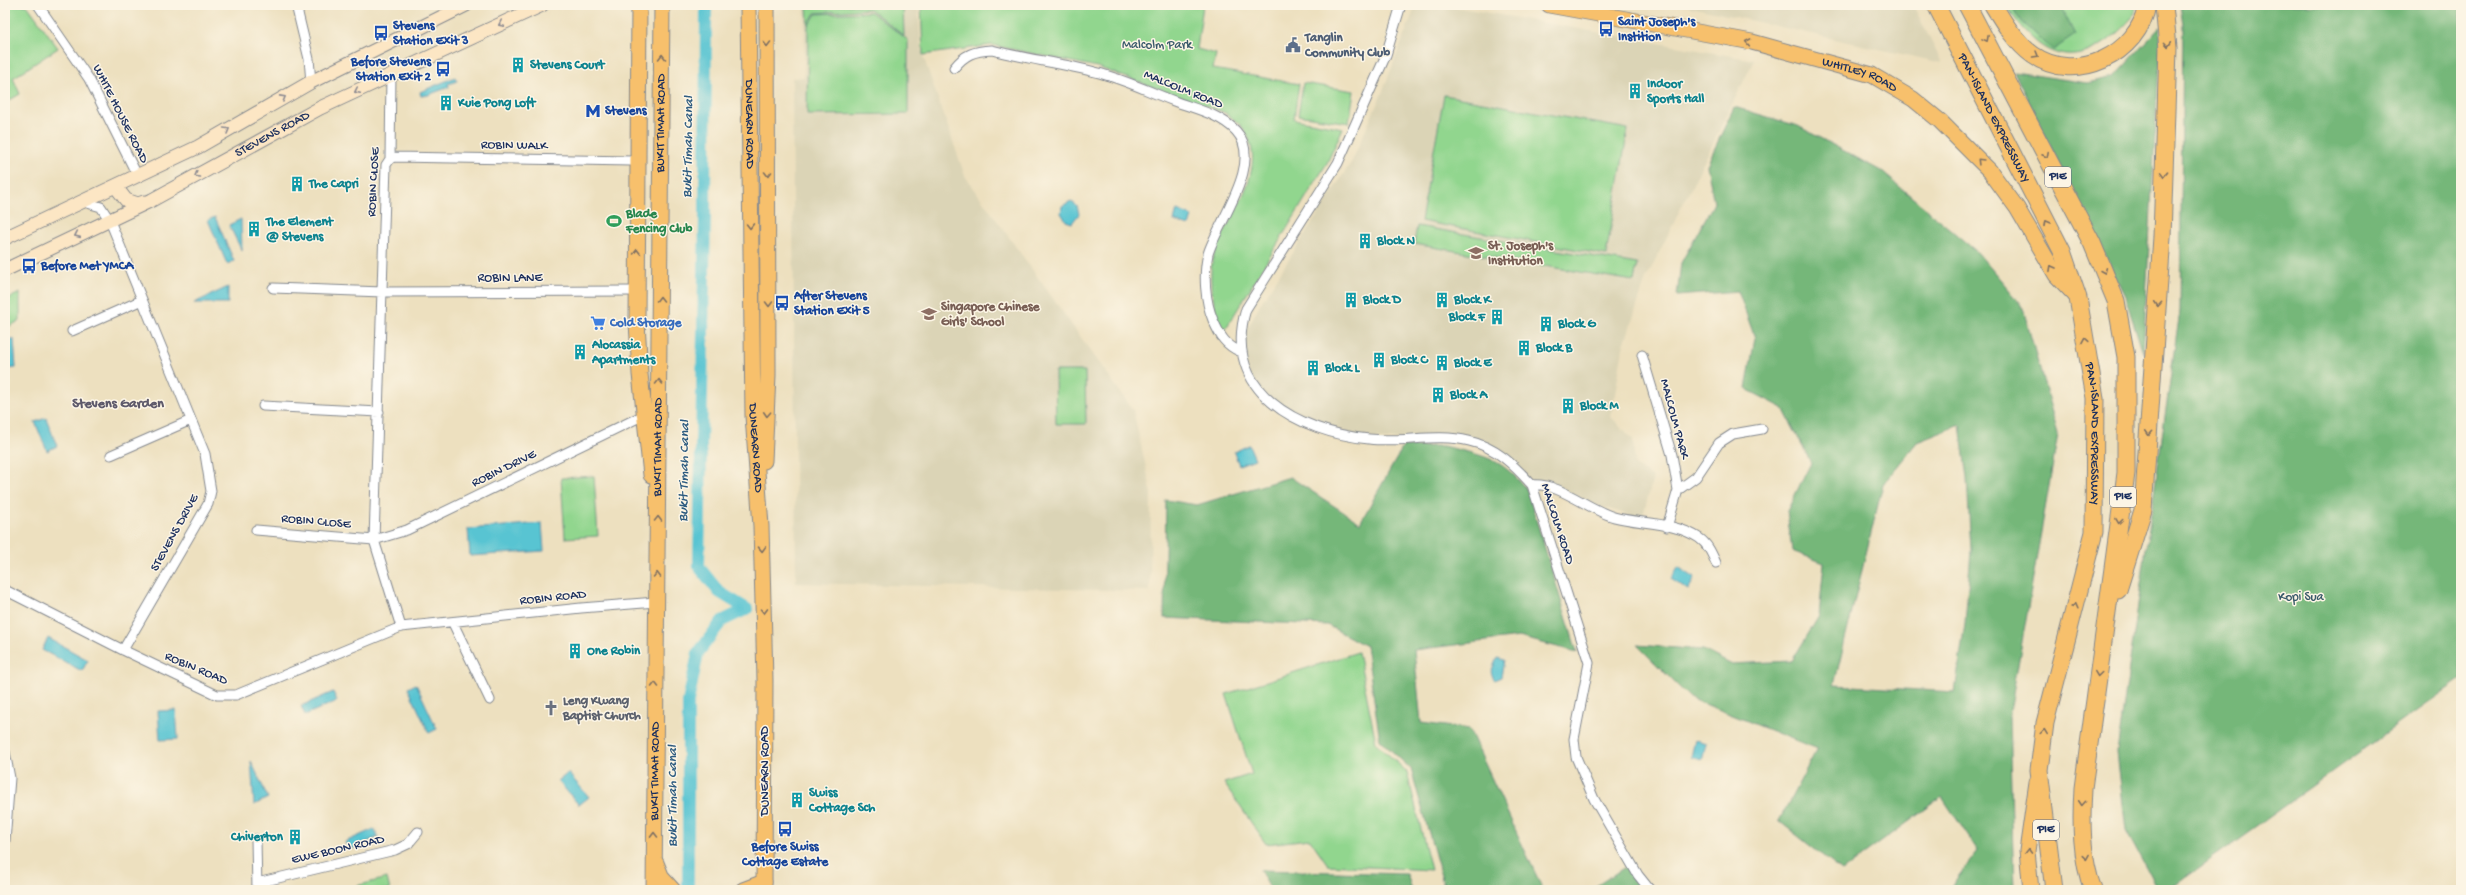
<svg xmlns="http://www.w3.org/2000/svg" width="2466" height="895" font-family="'Gochi Hand',sans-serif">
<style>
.built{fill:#dbd4b6}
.green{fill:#91d68e;stroke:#568276}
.forest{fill:#74b779;stroke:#48736c;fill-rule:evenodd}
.water{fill:#59c4d2;stroke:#3a7a98}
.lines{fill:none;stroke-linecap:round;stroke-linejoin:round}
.canal{stroke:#59c4d2;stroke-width:12}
.minor-casing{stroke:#84888e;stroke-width:11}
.secondary-casing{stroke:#84888e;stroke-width:15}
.primary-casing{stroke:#84888e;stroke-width:17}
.trunk-casing{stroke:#84888e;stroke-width:17}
.motorway-casing{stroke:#84888e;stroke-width:19}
.minor{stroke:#fff;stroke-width:9}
.secondary{stroke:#fce6c4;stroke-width:13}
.primary{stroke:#f7c06c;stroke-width:15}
.trunk{stroke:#f7c06c;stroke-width:15}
.motorway{stroke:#f7c06c;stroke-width:17}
.oneway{stroke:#8c8a91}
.oneway2{stroke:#7e7064}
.labels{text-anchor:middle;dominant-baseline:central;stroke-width:3;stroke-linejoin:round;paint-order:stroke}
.shield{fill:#fcf5e5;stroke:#5e6a86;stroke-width:1}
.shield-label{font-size:12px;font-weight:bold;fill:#1b2f5e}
.transit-label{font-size:13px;font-weight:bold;fill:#164399;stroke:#fcf5e5;text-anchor:start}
.service-label{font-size:13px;font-weight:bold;fill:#4e5e75;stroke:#fcf5e5;text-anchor:start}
.park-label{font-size:13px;fill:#38596a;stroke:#fcf5e5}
.culture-label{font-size:13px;font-weight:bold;fill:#0d838f;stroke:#fcf5e5;text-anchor:start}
.street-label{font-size:13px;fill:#1b2f5e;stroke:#fcf5e5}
.leisure-label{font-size:13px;font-weight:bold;fill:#27864d;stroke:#fcf5e5;text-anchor:start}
.education-label{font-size:13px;font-weight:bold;fill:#785e54;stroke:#fcf5e5;text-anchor:start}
.shop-label{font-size:13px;font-weight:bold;fill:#366cbe;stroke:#fcf5e5;text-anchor:start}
.worship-label{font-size:13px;font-weight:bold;fill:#5b616d;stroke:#fcf5e5;text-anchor:start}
.water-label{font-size:14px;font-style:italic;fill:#2e5c81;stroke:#fcf5e5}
.neighbourhood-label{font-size:14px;font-weight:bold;fill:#5e5a6b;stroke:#fcf5e5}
</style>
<rect width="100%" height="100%" fill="#fcf5e5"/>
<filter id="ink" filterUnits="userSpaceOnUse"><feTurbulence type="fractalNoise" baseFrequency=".025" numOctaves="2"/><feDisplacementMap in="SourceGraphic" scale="8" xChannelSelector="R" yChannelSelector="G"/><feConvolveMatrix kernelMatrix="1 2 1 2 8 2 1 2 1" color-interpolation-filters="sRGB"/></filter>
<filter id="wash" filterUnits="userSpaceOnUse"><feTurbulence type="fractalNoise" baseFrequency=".012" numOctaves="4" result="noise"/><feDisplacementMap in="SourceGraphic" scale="16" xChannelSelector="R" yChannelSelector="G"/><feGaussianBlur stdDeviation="0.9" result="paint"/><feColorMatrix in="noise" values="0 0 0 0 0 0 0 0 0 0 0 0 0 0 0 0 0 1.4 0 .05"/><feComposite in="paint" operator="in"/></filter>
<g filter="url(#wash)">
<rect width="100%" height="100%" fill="#ede0bf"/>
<path class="built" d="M805 5H918L921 50 965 176 1133 410 1151 490 1150 591 796 583 792 78 804 77Z
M1416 5H1444L1754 60 1646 279 1623 348 1611 417 1633 439 1635 465 1653 478 1642 519 1532 485 1477 440 1370 439 1290 417 1252 382 1240 343 1259 306 1352 161 1382 93Z
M1682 5H1913L1942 63Z"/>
<path class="green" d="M5 5H27L58 48 13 78 20 94 5 103Z
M807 5H903L904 36 870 9 815 13 808 25Z
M921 5H1203L1197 49 1216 54 1213 69 1299 84 1294 119 1343 128 1327 163 1223 333C1215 310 1206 279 1214 255 1227 216 1273 169 1242 127 1238 122 1231 118 1226 113L1097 67 992 45 923 55Z
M2006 5H2135L2136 13C2087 71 2046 70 2006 5Z
M871 12 908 40V114L807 115 808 26 816 14Z
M1303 83 1354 91 1349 123 1298 115Z
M1444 95 1628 129 1606 255 1421 221Z
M1417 226 1637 264 1634 281 1414 244Z
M20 293V321L5 328V300Z
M1055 371H1085L1086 424H1056Z
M594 476 598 536 565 538 561 478Z
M1358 652 1376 743 1407 772 1431 870 1328 865 1310 839 1266 844 1224 783 1252 774 1226 694Z
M387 878 390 890H357L356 886Z"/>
<path class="forest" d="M2011 5H2060L2075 35 2053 50 2019 19Z
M2180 5H2461V679L2167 890H2158L2126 831 2117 752 2180 311 2183 25Z
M2161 26 2143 353 2125 296 2014 72 2087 83 2114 77Z
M1734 107 1798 126 1881 171 1977 252 2022 305 2058 434 2009 717 2014 890H1948L1978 851 1942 797 1842 871 1779 821 1817 749 1690 698 1637 645 1703 650 1730 664 1792 661 1819 616 1824 563 1792 551 1787 511 1811 463 1783 408 1746 389 1755 338 1738 291 1677 296 1681 263 1714 203 1707 165ZM1960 425 1967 478 1971 551 1965 623 1955 692 1834 685 1883 484 1917 442Z
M1443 446C1483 456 1500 456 1527 490L1577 652 1519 637 1414 650 1421 723 1469 729 1543 890H1445L1411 769 1380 740 1366 646 1327 625 1164 618 1166 500 1197 505 1290 477 1360 523 1403 447Z
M1625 867 1644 890H1590Z
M1260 870 1407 874 1412 890H1271Z"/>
<path class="water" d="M455 77 457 81 448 84 449 87 428 95 421 96 420 92Z
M1071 201 1077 206 1079 214 1072 223 1066 221 1061 213 1062 206Z
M1177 210 1192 216 1189 226 1174 221Z
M215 217 234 261 227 264 208 220Z
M241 219 242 251 229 225Z
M228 287V303H194Z
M5 339H14L16 368 5 369Z
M46 418 57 446 47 451 35 422Z
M1249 445 1255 459 1239 465 1234 452Z
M542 523 544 551 470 556 468 529Z
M1678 567 1695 578 1688 590 1671 579Z
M48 638 88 660 82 671 42 650Z
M1497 658 1504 660 1501 677 1494 680 1491 672Z
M416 684 437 729 429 733 408 688Z
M333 692 337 701 305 715 301 706Z
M176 710 178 739 160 740 158 711Z
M1695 740 1706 743 1702 760 1691 757Z
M251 761 268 798 254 805Z
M568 773 589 797 579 805 558 781Z
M374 829 378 837 349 850 345 842Z"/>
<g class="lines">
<path class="canal" d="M706 5 705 215 699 567 719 592 747 609
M688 890V702L698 653 722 621 747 609"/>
</g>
</g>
<g filter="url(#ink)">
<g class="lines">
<g class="minor-casing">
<path id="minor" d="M38 5 89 79 138 177
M296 5 309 59 311 82
M1401 5 1386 55 1338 163 1246 309C1221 392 1299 432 1369 439 1402 443 1436 433 1469 441 1496 447 1514 465 1532 485L1589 663 1574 739 1576 757 1594 799 1638 875 1650 890
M954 68C965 54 974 51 992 50 1026 59 1061 63 1095 72 1124 79 1147 91 1174 101 1195 109 1220 114 1236 131 1265 162 1217 223 1208 254 1203 274 1205 301 1213 320 1220 336 1225 345 1241 352
M391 73 390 159 386 165 374 540 401 627
M390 159 394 157 632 161 637 163
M84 202 101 207 110 221 205 454 211 491 208 504 123 650
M273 288 383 292 637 291
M72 331 142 300
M1642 355 1672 455 1678 490 1667 527
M263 406 379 412
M111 455 191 420
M1532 485C1558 482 1589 510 1614 517 1641 524 1675 522 1699 538 1708 544 1712 554 1716 563
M1678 490 1696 477 1719 443 1733 434 1762 429
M256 530 374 540 407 530 644 415
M5 590 123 650 217 695H236L401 627 581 608 656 602
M453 623 490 700
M5 752 10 778 5 841
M256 839 257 890
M257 883 395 850 408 844 418 832"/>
</g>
<g class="secondary-casing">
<g id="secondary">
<path d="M116 187 126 200 138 204 144 202"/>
<path d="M5 238 198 147 311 82 466 5"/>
<path id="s1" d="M5 270 152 200 320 108 542 5"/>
</g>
</g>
<g class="primary-casing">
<g id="primary">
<path id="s2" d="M1549 5 1752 42 1872 75 1913 99 1940 121 1990 171 2017 208 2056 275 2078 298"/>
<path d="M2031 890 2027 851 2037 782"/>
</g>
</g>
<g class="trunk-casing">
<g id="trunk">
<path d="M639 5 637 322 640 374 651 475"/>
<path id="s3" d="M748 5 753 416 761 526 765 680 764 890"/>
<path d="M764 461 768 375 767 5"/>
<path d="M656 863 662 878 673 890"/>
<path id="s4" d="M654 890 662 5"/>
<path d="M743 890 764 882"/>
</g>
</g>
<g class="motorway-casing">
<g id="motorway">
<path id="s5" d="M1936 5 2062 251 2078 298 2095 398 2094 532 2045 723 2039 770 2054 890"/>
<path d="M1967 5 2092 243 2116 301 2126 357V473L2083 788C2081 822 2081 858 2093 890"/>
<path d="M1993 5C2004 23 2016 43 2033 55 2076 85 2139 54 2147 5"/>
<path d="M2118 590 2143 510 2162 237 2168 48 2164 5"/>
</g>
</g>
<use href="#minor" class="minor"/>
<use href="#secondary" class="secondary"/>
<use href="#primary" class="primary"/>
<use href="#trunk" class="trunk"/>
<use href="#motorway" class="motorway"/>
</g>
<defs><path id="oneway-chevron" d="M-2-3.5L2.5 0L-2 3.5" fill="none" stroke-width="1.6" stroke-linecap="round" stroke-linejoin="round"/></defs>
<g class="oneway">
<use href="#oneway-chevron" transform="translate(501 24) rotate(154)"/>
<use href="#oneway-chevron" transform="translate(357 91) rotate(154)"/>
<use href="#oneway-chevron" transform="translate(283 98) rotate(-29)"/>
<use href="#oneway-chevron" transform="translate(227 130) rotate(-30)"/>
<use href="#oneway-chevron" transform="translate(197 175) rotate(150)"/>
<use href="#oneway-chevron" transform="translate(77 235) rotate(156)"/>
</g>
<g class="oneway2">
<use href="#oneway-chevron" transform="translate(1986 39) rotate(62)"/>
<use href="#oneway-chevron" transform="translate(1748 42) rotate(-169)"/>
<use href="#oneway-chevron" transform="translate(767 44) rotate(90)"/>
<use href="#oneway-chevron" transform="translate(2168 44) rotate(86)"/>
<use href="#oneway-chevron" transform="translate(2036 55) rotate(30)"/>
<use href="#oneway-chevron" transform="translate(662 57) rotate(-90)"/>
<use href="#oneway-chevron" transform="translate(2046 155) rotate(63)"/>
<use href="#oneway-chevron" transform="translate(1980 161) rotate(-135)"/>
<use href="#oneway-chevron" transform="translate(768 174) rotate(90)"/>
<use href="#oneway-chevron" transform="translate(2164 174) rotate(92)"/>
<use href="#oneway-chevron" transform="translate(2047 223) rotate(-119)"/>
<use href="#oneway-chevron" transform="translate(750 226) rotate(89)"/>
<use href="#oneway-chevron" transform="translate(637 252) rotate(-90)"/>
<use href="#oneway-chevron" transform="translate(2052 268) rotate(-119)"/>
<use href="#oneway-chevron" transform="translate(2104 271) rotate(67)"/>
<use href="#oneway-chevron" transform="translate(660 299) rotate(-90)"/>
<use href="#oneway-chevron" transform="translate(769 304) rotate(90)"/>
<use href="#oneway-chevron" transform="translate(2158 304) rotate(94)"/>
<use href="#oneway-chevron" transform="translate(2085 340) rotate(-100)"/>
<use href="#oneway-chevron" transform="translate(659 382) rotate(-90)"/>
<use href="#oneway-chevron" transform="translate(767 414) rotate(93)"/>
<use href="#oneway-chevron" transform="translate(2149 433) rotate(94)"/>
<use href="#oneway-chevron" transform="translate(658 519) rotate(-89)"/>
<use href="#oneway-chevron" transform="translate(2119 521) rotate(98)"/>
<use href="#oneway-chevron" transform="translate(762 549) rotate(88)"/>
<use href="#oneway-chevron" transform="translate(657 575) rotate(-89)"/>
<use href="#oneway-chevron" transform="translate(2075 606) rotate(-76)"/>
<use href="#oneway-chevron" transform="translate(764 611) rotate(89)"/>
<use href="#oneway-chevron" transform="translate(2098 674) rotate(98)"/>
<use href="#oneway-chevron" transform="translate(655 685) rotate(-90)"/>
<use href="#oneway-chevron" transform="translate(2044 732) rotate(-82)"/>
<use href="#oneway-chevron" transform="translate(2082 803) rotate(94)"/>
<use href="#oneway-chevron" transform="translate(654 835) rotate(-90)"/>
<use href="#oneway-chevron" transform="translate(2028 851) rotate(-89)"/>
<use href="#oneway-chevron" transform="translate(2086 857) rotate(81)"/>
</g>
</g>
<defs>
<g id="bus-bare" transform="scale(1.2)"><path d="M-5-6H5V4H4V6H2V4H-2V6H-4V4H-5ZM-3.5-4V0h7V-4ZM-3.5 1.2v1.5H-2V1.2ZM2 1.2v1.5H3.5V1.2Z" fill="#1a4fb4" stroke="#fcf5e5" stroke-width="2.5" paint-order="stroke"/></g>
<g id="civic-bare" transform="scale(1.2)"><path d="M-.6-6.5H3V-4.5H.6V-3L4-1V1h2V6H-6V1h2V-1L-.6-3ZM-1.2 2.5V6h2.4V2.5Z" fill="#5c6f8a" stroke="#fcf5e5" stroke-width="2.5" paint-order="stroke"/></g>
<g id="building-bare" transform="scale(1.2)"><path d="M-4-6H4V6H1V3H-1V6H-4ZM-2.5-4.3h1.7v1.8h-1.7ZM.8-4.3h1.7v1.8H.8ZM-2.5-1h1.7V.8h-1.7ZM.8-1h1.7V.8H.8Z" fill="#0f9aa8" stroke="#fcf5e5" stroke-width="2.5" paint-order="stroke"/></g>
<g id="metro-bare" transform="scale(1.2)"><path d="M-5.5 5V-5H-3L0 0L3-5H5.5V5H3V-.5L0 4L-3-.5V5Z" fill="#1a4fb4" stroke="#fcf5e5" stroke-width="2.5" paint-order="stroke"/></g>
<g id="stadium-bare" transform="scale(1.2)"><path d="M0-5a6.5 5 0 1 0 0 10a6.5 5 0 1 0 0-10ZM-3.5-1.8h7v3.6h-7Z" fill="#2e9e5b" stroke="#fcf5e5" stroke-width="2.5" paint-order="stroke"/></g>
<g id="school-bare" transform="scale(1.2)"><path d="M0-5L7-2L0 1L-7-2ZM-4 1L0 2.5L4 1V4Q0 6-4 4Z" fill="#8d6e63" stroke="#fcf5e5" stroke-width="2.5" paint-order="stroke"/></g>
<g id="supermarket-bare" transform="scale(1.2)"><path d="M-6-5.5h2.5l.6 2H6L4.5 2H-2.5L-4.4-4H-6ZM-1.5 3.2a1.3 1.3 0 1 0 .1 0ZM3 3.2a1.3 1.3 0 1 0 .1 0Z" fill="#3f7fe0" stroke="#fcf5e5" stroke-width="2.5" paint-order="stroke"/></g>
<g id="church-bare" transform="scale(1.2)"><path d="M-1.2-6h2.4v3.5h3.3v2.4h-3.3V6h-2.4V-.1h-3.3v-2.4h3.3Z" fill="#6b7280" stroke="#fcf5e5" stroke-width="2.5" paint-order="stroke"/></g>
</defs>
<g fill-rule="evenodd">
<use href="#bus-bare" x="1606" y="29"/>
<use href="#bus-bare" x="381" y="33"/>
<use href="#civic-bare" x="1293" y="45"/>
<use href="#building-bare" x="518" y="65"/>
<use href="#bus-bare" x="443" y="69"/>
<use href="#building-bare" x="1635" y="91"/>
<use href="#building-bare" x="446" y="103"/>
<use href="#metro-bare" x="593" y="111"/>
<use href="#building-bare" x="297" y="184"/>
<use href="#stadium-bare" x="614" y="221"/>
<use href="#building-bare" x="254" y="229"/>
<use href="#building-bare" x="1365" y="241"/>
<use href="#school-bare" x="1476" y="253"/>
<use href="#bus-bare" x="29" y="266"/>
<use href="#building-bare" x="1351" y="300"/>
<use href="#building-bare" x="1442" y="300"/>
<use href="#bus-bare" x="782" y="303"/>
<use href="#school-bare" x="929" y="314"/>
<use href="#building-bare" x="1497" y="317"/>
<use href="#supermarket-bare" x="598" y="323"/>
<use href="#building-bare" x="1546" y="324"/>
<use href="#building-bare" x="1524" y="348"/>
<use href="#building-bare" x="580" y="352"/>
<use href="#building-bare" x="1379" y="360"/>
<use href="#building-bare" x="1442" y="363"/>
<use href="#building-bare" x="1313" y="368"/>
<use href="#building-bare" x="1438" y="395"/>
<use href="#building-bare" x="1568" y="406"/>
<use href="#building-bare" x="575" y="651"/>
<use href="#church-bare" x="551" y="708"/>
<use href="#building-bare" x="797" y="800"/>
<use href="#bus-bare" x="785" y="829"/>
<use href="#building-bare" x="295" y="837"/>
</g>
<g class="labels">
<g class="shield">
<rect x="2045" y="167" width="26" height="20" rx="3"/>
<rect x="2110" y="487" width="26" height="20" rx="3"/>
<rect x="2033" y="820" width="26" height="20" rx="3"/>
</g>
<g class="shield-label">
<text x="2058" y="177">PIE</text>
<text x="2123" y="497">PIE</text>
<text x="2046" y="830">PIE</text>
</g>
<g class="transit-label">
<text x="1618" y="22">Saint Joseph's<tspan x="1618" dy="15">Instition</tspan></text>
<text x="393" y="26">Stevens<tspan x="393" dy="15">Station Exit 3</tspan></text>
<text x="431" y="62" text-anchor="end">Before Stevens<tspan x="431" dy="15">Station Exit 2</tspan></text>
<text x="605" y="111">Stevens</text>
<text x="41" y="266">Before Met YMCA</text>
<text x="794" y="296">After Stevens<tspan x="794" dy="15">Station Exit 5</tspan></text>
<text x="785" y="847" text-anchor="middle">Before Swiss<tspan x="785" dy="15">Cottage Estate</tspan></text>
</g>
<g class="service-label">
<text x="1305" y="38">Tanglin<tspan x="1305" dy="15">Community Club</tspan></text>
</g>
<g class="park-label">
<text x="1157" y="45">Malcolm Park</text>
<text x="2301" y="597">Kopi Sua</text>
</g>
<g class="culture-label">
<text x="530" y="65">Stevens Court</text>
<text x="1647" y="84">Indoor<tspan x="1647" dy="15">Sports Hall</tspan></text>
<text x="458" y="103">Kuie Pong Loft</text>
<text x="309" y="184">The Capri</text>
<text x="266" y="222">The Element<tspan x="266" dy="15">@ Stevens</tspan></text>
<text x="1377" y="241">Block N</text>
<text x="1363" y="300">Block D</text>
<text x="1454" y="300">Block K</text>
<text x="1485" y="317" text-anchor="end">Block F</text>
<text x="1558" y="324">Block G</text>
<text x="592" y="345">Alocassia<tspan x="592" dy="15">Apartments</tspan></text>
<text x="1536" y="348">Block B</text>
<text x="1391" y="360">Block C</text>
<text x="1454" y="363">Block E</text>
<text x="1325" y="368">Block L</text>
<text x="1450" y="395">Block A</text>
<text x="1580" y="406">Block M</text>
<text x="587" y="651">One Robin</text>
<text x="809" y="793">Swiss<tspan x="809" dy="15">Cottage Sch</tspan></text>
<text x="283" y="837" text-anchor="end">Chiverton</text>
</g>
<g class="street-label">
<text stroke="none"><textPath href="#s2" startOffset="319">WHITLEY ROAD</textPath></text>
<text transform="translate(1183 90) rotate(22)">MALCOLM ROAD</text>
<text transform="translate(120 114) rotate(63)">WHITE HOUSE ROAD</text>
<text stroke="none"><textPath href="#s5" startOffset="127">PAN-ISLAND EXPRESSWAY</textPath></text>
<text stroke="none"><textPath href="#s4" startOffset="767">BUKIT TIMAH ROAD</textPath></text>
<text stroke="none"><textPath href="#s3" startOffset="119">DUNEARN ROAD</textPath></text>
<text stroke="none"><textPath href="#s1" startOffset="300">STEVENS ROAD</textPath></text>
<text transform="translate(514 146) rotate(1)">ROBIN WALK</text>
<text transform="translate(374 182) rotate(-87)">ROBIN CLOSE</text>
<text x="510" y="278">ROBIN LANE</text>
<text transform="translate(1674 419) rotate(75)">MALCOLM PARK</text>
<text stroke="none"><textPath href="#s5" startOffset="463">PAN-ISLAND EXPRESSWAY</textPath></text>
<text stroke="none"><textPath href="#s4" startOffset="443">BUKIT TIMAH ROAD</textPath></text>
<text stroke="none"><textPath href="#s3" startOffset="443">DUNEARN ROAD</textPath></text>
<text transform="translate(504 469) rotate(-26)">ROBIN DRIVE</text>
<text transform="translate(316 522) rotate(5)">ROBIN CLOSE</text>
<text transform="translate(1557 524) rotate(72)">MALCOLM ROAD</text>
<text transform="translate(175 533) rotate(-61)">STEVENS DRIVE</text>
<text transform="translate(553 598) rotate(-6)">ROBIN ROAD</text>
<text transform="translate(196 669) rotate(23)">ROBIN ROAD</text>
<text stroke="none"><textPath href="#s4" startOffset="119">BUKIT TIMAH ROAD</textPath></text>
<text transform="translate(765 771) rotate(-90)">DUNEARN ROAD</text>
<text transform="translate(338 850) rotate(-13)">EWE BOON ROAD</text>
</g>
<g class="leisure-label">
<text x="626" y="214">Blade<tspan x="626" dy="15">Fencing Club</tspan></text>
</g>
<g class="education-label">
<text x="1488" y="246">St. Joseph's<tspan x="1488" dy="15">Institution</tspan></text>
<text x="941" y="307">Singapore Chinese<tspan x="941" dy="15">Girls' School</tspan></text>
</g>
<g class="shop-label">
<text x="610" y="323">Cold Storage</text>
</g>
<g class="worship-label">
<text x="563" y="701">Leng Kwang<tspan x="563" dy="15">Baptist Church</tspan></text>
</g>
<g class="water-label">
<text transform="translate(689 147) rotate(-89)">Bukit Timah Canal</text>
<text transform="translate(685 471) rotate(-89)">Bukit Timah Canal</text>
<text transform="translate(673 796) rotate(-90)">Bukit Timah Canal</text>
</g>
<g class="neighbourhood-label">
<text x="118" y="404">Stevens Garden</text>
</g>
</g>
<rect width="2466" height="895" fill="none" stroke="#fcf5e5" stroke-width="20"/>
</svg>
